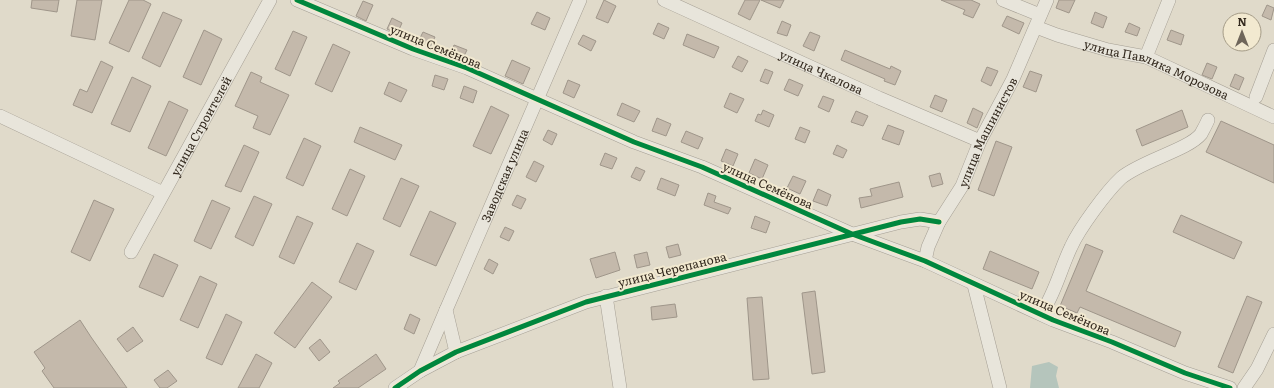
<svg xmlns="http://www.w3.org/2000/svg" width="1274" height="388" font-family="Literata,serif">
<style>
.water{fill:#b5c5bc}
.building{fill:#c4b9ab;stroke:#9f968a}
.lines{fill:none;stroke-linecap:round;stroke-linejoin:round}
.minor-casing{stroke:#a59f94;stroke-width:14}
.minor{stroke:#e8e5db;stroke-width:13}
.cycleway-casing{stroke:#f2e9d0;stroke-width:8}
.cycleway{stroke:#00873e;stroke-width:5}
.labels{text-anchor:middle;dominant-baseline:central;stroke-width:4;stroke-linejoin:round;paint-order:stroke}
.street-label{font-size:12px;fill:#32281d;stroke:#f2e9d0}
</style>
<rect width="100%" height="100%" fill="#e0daca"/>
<path class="water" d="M1049 362 1058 367 1056 376 1059 388H1030L1032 366Z"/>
<path class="building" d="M32 0H59L57 12 31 8Z
M77 0H102L95 40 71 36Z
M129 0H143L151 4 129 52 109 43Z
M604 0 616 6 608 23 596 18Z
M745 0H760L750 20 738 14Z
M761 0H784L780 8Z
M941 0H971L980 4 973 18 963 14 965 10Z
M1059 0H1075L1069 13 1056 8Z
M363 1 373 5 366 21 356 16Z
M1267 5 1274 8 1271 20 1262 16Z
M163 12 182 20 160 67 142 58Z
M537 12 550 18 545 30 531 24Z
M1095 12 1107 17 1103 28 1091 23Z
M1007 16 1024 23 1019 34 1002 26Z
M392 18 402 23 397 34 387 29Z
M782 21 791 25 787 36 777 33Z
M658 23 669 28 664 39 653 34Z
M1129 23 1140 28 1137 36 1125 32Z
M204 30 222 39 201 85 183 77Z
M1171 30 1184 35 1181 45 1167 40Z
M293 31 307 37 290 76 275 69Z
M423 32 435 37 430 47 418 42Z
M810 32 820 36 814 51 803 46Z
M687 34 719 47 714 58 683 45Z
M583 35 596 41 591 51 578 44Z
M333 44 350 52 332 92 315 84Z
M454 45 467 50 463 58 451 53Z
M845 50 890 69 891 66 901 71 895 85 884 81 885 79 841 60Z
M738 56 748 61 742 72 732 67Z
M512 60 530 68 523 84 505 76Z
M101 61 113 67 92 113 73 105 80 89 87 92Z
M1207 63 1217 67 1212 79 1202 75Z
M987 67 998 71 991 86 981 81Z
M765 69 773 72 768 84 760 81Z
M1030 71 1042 75 1036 92 1023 87Z
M251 72 262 77 260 82 289 95 270 135 253 128 258 116 235 106Z
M1235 74 1244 78 1239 90 1230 86Z
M435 75 448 79 444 90 432 86Z
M132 77 151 86 130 132 111 124Z
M789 79 803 85 798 96 784 90Z
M568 80 580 85 574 98 563 93Z
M389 82 407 90 401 102 384 94Z
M464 86 477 91 473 103 460 98Z
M730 93 744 99 737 113 724 107Z
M935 95 947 100 942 112 930 107Z
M823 96 834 100 829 112 818 107Z
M169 101 188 110 166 156 148 148Z
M622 103 640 111 634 122 617 115Z
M491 106 509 115 491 154 473 146Z
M973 108 983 113 977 128 967 123Z
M763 110 774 115 769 127 755 121 758 114 761 115Z
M1182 110 1188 127 1142 146 1136 130Z
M856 111 868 116 863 126 851 122Z
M657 118 671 124 666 136 652 131Z
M1221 121 1274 145V183L1206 152Z
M888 125 904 131 899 145 882 139Z
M360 127 402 145 395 160 354 142Z
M800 127 810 131 805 143 795 139Z
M548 130 557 134 552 145 543 140Z
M686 131 703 138 698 149 681 142Z
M304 138 321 146 303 186 286 178Z
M996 141 1012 147 994 196 978 190Z
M244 145 259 152 241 192 225 186Z
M837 145 847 150 843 158 833 154Z
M726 149 738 154 733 166 721 161Z
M605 153 617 158 612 169 600 165Z
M755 159 768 165 762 179 749 173Z
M534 161 544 166 536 182 526 177Z
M636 167 645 171 640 181 631 177Z
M350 169 365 176 347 216 332 209Z
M940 173 943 184 932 187 929 176Z
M793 176 806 181 800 194 787 188Z
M401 178 419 186 400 227 383 219Z
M661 178 679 185 675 196 657 189Z
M899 182 903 197 861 208 859 198 872 196 870 189Z
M818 189 831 195 827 206 813 201Z
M708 193 716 196 714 202 731 208 728 214 704 205Z
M517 195 526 199 521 209 512 205Z
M254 196 272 204 253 246 235 237Z
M94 200 114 209 90 261 71 252Z
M212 200 230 208 211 249 194 241Z
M430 211 456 223 436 266 410 255Z
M1181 215 1242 242 1234 259 1173 232Z
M297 216 313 223 294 264 279 257Z
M755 216 770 222 766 233 751 228Z
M505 227 514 231 509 241 500 237Z
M357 243 374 251 356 290 339 282Z
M678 244 681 255 669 258 666 247Z
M1086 244 1103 251 1086 291 1181 332 1175 347 1080 307 1077 313 1060 306Z
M990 251 1039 272 1032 289 983 269Z
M615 252 620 270 596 278 590 259Z
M647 252 650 265 637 268 634 255Z
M154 254 178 265 163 297 139 287Z
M489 259 498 264 493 274 484 269Z
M200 276 217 284 198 328 180 320Z
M312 282 332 297 295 348 274 333Z
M815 291 825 372 812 374 802 293Z
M1247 296 1262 302 1233 373 1218 367Z
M762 297 769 379 753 380 747 298Z
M675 304 677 317 652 320 651 307Z
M226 314 242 322 222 365 206 358Z
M410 314 420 319 414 334 404 329Z
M80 320 91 337 127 388H54L42 371 45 368 34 352Z
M133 327 143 341 127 352 117 339Z
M320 339 330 352 319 361 309 348Z
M256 354 272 363 259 388H238Z
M376 354 386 369 358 388H333L340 383 338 381Z
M168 370 177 381 167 388H160L154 380Z"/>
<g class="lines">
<g class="minor-casing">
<g id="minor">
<path d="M297 0 413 49 467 68 634 142 702 167 852 234 925 261 1053 320 1112 342 1185 373 1230 388"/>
<path id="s1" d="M664 0 879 98 980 141"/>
<path d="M1003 0 1040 15"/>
<path id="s2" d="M1036 27 1057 35 1108 50 1146 57 1274 117"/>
<path d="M1146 57 1169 0"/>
<path d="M1256 97 1274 50"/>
<path d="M0 116 163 193"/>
<path id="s3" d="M131 252 270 0"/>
<path id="s4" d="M925 261 928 247 939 222 962 186 980 141 1013 79 1047 0"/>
<path d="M974 285 1000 388"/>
<path d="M606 296 620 388"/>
<path d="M1041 314C1055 294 1060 270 1071 247 1079 229 1106 192 1121 178 1141 161 1188 150 1201 134 1203 130 1206 125 1208 120"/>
<path id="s5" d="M456 352 446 310 580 0"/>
<path d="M420 371 446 310"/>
<path d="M395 388 420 371 456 352 586 302 901 222 920 219 939 222"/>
<path d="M1244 388 1257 369 1274 334"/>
</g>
</g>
<use href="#minor" class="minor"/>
<g class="cycleway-casing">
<path id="cycleway" d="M297 0 413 49 467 68 634 142 702 167 852 234 925 261 1053 320 1112 342 1185 373 1230 388
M395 388 420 371 456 352 586 302 901 222 920 219 939 222"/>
</g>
<use href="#cycleway" class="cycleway"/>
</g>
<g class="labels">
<g class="street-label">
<text transform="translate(436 46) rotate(22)">улица Семёнова</text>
<text stroke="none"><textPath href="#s2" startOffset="128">улица Павлика Морозова</textPath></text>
<text stroke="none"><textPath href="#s1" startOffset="173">улица Чкалова</textPath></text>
<text stroke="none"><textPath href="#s3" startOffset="144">улица Строителей</textPath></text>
<text stroke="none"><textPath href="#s4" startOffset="144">улица Машинистов</textPath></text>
<text stroke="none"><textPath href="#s5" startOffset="190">Заводская улица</textPath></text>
<text transform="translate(768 185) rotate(24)">улица Семёнова</text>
<text transform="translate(672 269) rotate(-14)">улица Черепанова</text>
<text transform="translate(1065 312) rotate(23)">улица Семёнова</text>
</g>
</g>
<g transform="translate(1242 32)"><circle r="19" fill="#f2e9d0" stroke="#a59c88"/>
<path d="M0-3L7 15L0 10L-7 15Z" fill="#6f665a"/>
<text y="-6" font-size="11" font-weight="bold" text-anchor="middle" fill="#32281d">N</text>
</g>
</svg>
